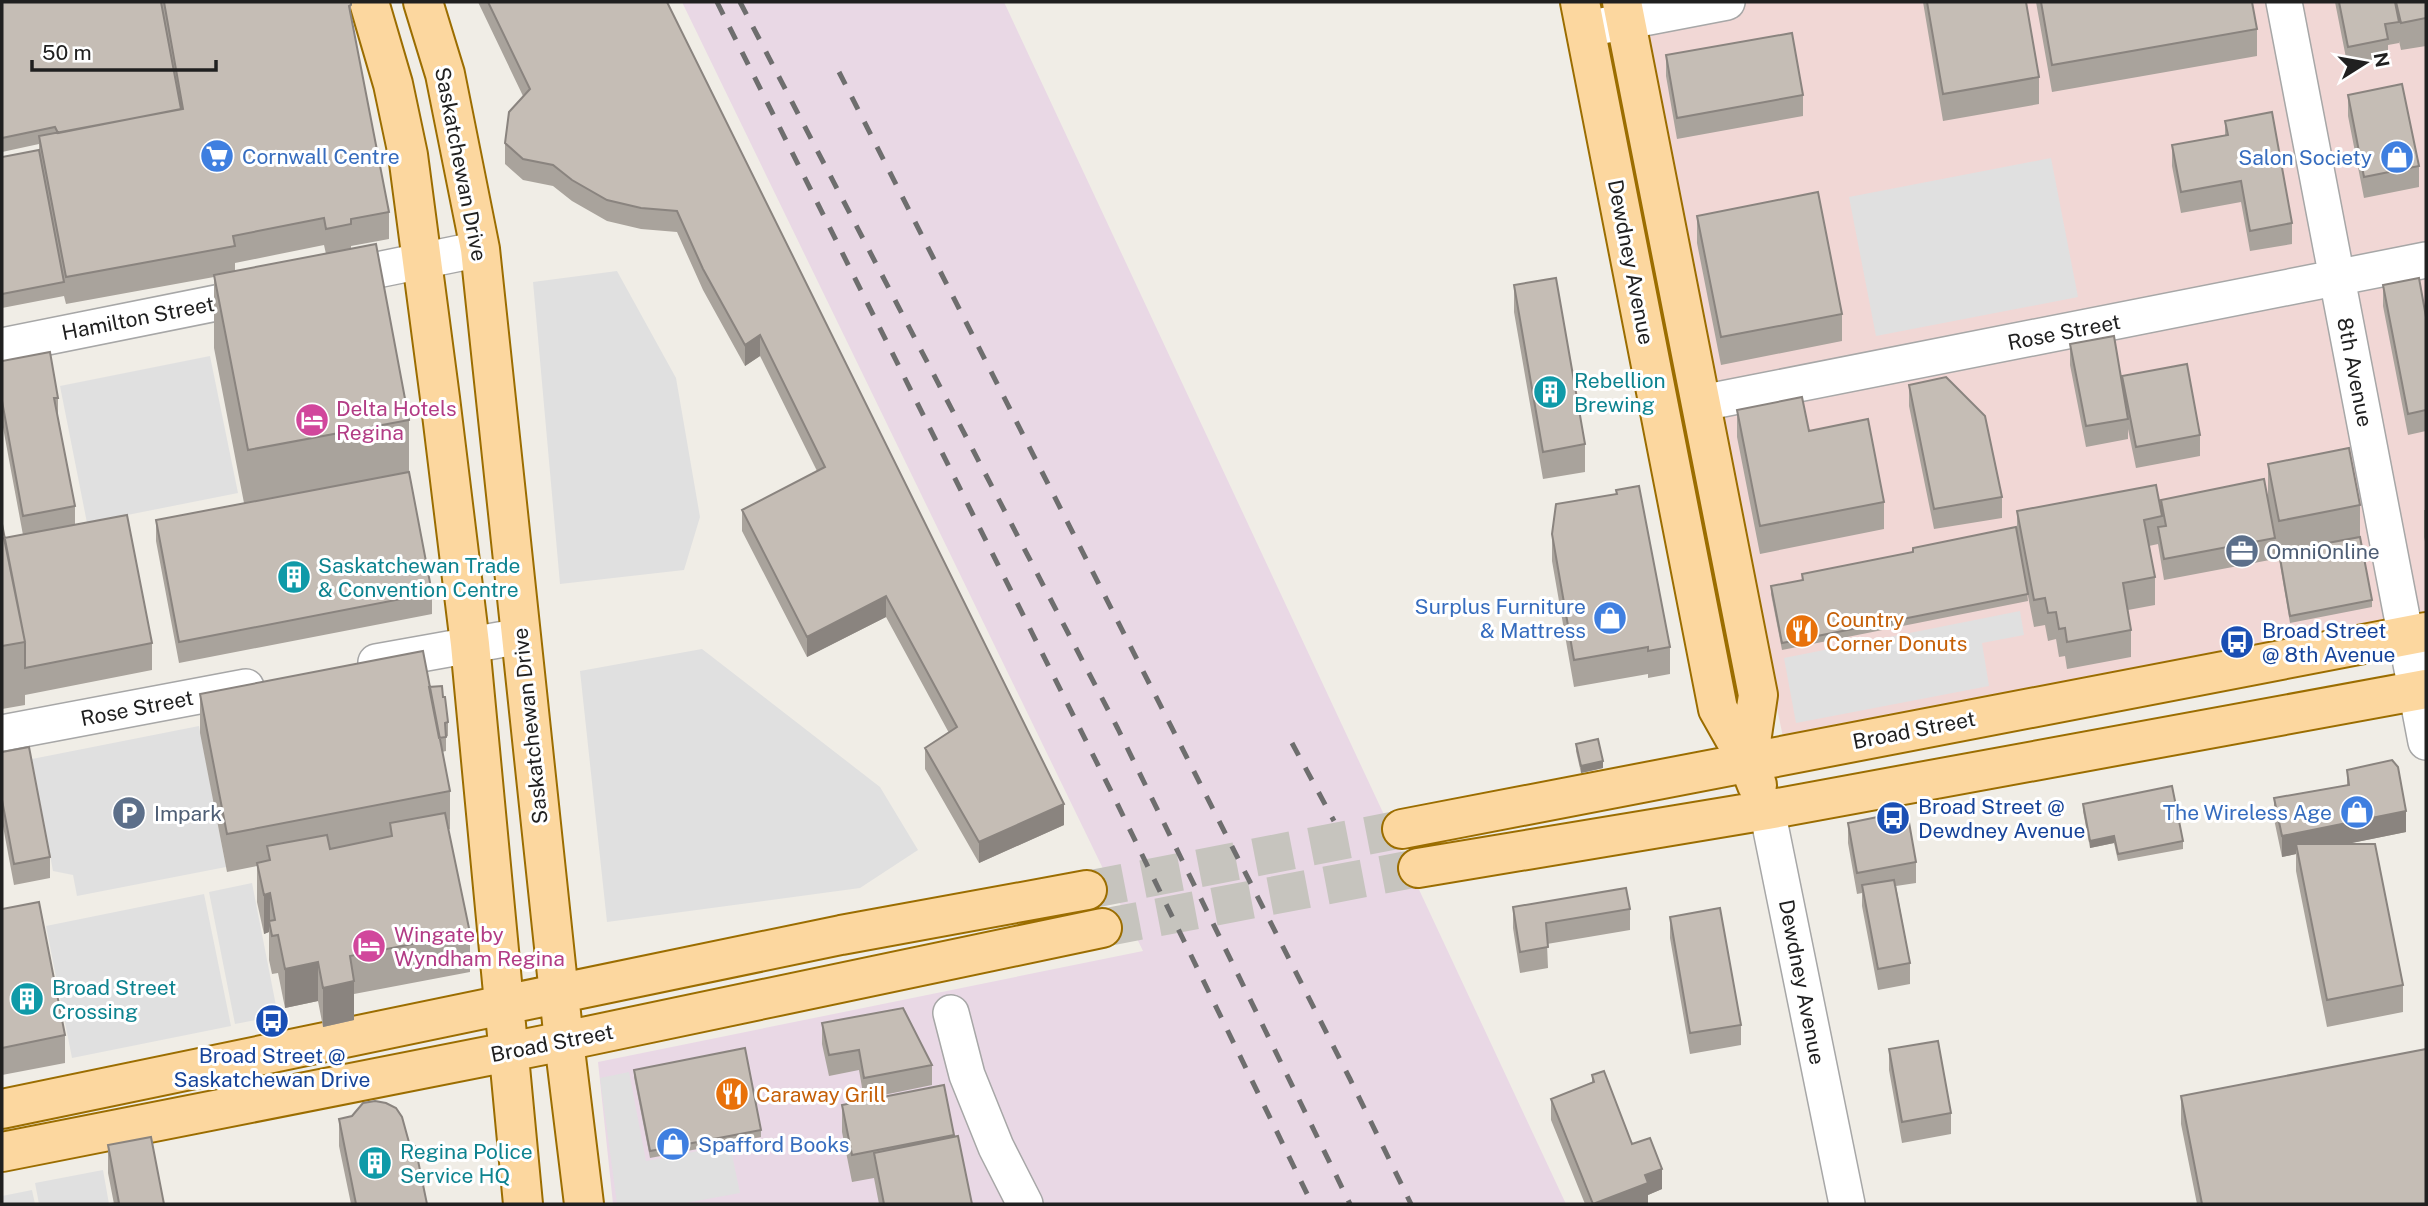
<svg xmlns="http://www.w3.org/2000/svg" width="2428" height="1206" font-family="'Public Sans',sans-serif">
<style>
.commercial{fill:#f1d7d5}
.industrial{fill:#e9d8e5}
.parking{fill:#e0e0e0}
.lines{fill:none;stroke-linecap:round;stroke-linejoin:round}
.major-tunnel{stroke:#c6c4be;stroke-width:38;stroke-dasharray:38 19;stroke-linecap:butt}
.minor-casing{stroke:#a7a7a7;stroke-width:38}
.major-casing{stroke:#9b6d00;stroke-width:42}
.minor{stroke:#fff;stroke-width:35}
.major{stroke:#fcd79f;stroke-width:38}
.rail{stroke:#6e6e6e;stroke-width:5;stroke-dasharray:14 14;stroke-linecap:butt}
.wall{fill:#a9a39c;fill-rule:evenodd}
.shaded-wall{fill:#8a847f}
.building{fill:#c5bdb5;stroke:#8a847f;stroke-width:2}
.labels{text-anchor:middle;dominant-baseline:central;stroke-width:6;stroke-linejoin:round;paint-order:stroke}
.shop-label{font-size:21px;fill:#366cbe;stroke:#fff;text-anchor:end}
.street-label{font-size:21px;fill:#202020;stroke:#fff}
.culture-label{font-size:21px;fill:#0d838f;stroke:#fff;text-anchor:start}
.hotel-label{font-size:21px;fill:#b23c85;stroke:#fff;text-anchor:start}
.service-label{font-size:21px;fill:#4e5e75;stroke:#fff;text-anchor:start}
.food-label{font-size:21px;fill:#c56008;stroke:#fff;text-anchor:start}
.transit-label{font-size:21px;fill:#164399;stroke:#fff;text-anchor:start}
</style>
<rect width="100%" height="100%" fill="#f0ede6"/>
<path class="commercial" d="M1631 2H2426V612L2039 687 1784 742Z"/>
<path class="industrial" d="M682 2H1004L1566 1204H613L598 1062 1143 951Z"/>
<path class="parking" d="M2051 158 2078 297 1876 336 1849 197Z
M617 271 676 378 700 517 684 570 560 584 533 282Z
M210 356 238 493 87 523 60 386Z
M2020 611 2024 635 1982 643 1989 686 1796 723 1784 658Z
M702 649 880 787 918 850 860 888 607 922 580 671Z
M199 726 226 867 77 896 73 875 53 871 32 759Z
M252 883 278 1016 235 1024 209 892Z
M204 894 231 1026 72 1058 46 926Z
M629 1072 646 1161 730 1145 740 1193 680 1204H617L600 1078Z
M103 1170 109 1204H39L35 1183Z
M32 1190 35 1204H2V1196Z"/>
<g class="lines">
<path class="major-tunnel" d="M1087 890 1402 829
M1102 928 1418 868"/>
<g class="minor-casing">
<path id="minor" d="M2284 2 2426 742
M1586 29 1727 2
M333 279 480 249
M2 346 261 294
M1702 403 2426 260
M376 662 521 636
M2 733 246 687
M1767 810 1847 1204
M951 1013 967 1075 996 1147 1025 1204"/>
</g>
<g class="major-casing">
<path id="major" d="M369 2 393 84 408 155 440 398 470 644 523 1204
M423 2 445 74 480 249 564 1041 584 1204
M1580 2 1718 709 1748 762 1757 785
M1622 2 1758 695 1748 762
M1402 829 2426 632
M1418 868 1767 810 2426 689
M2 1109 841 935 1087 890
M2 1152 564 1041 1102 928"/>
</g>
<use href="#minor" class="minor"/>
<use href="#major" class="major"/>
<path class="rail" d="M717 2 1113 795 1312 1204
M740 2 1118 729 1350 1204
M839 72 1350 1079 1411 1204
M1292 743 1334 821"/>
</g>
<path class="wall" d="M2 2H351V18L389 212V239L351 246V249L409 420V472L432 593V614L179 663 156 541V520L244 503 214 348V277L66 304 64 296 2 308V157L39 150V144L2 152ZM324 245 326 254 235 271V263Z
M478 2H667L1064 825 979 863 925 769V748L949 733 886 617 807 657 742 531V510L817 471 760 356 745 366 703 290 677 232 641 229 607 221 572 201 553 186 523 180 505 164V143L523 96Z
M1923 2H2026L2039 77V104L1943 121Z
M2036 2H2252L2257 29V56L2052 92Z
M2335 2H2426V46L2401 50 2399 41V43L2388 45V60L2348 68Z
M1666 55 1803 95V116L1677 139 1666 76Z
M2348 95 2419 166V187L2364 198 2348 116Z
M2225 121 2292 223V244L2250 251 2241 202 2181 213 2172 166V145L2225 135Z
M1697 216 1842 314V341L1721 365 1697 243Z
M1514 285 1585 444V472L1543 479 1514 312Z
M2383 285 2426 317V431L2408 435 2383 306Z
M2070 344 2122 384V376L2200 435V456L2136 468 2128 429V439L2086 447 2070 365Z
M2 361 58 398V417L75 506V525L152 643V670L25 695V694V705L2 709V524L4 538 23 535 2 422Z
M1909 385 2002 497V518L1934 529 1909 406Z
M1737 410 1809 431 1884 502V529L1760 554 1737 437Z
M2268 464 2360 505V537L2372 600V607L2290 623 2279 559 2271 520 2275 538V559L2164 580 2158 544 2149 546 2155 577V605L2128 610 2131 630V657L2067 669 2065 656 2059 657 2056 639 2048 641 2045 625 2034 627 2027 591 2028 601 1782 650 1771 594V586L1802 580V574L1913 552V548L2017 536V511L2161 510V500L2268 502Z
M1616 490 1670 647V674L1648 678V674L1574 687 1552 561V534L1616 494Z
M2424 510H2426V546L2424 537Z
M429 687 443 697 448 722V736L446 737V751L442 752 450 791V829L448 830 470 933V972L354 994V1020L323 1027 318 1001 285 1008 278 973 272 974 269 960V932L264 934 257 902V866L227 872 200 733V694Z
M1576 744 1603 768 1581 773 1576 751Z
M2 752 50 857V878L14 885 2 821Z
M2347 770 2406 832 2346 844 2403 985V1012L2327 1027 2296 871V854L2282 857 2274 819V798L2347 785Z
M2083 804 2183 841V849L2118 861 2114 843 2090 848 2083 811Z
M1848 823 1916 862V883L1896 886 1910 963V984L1878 990 1862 906V893L1857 894 1848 843Z
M1513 907 1630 909V930L1547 944 1548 968 1520 973 1513 928Z
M2 909 65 1035V1063L2 1075Z
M1670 917 1741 1025V1045L1690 1054 1670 938Z
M822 1023 932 1065V1085L864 1099 859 1070 829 1076 822 1044Z
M1889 1049 1951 1113V1134L1902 1143 1889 1070Z
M634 1070 761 1130V1137L650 1158 634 1077Z
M1592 1075 1632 1144 1662 1189 1648 1195V1204H1585L1551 1120V1099L1592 1083Z
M944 1085 954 1137 972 1204H879L874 1178 852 1182 842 1132V1105Z
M2181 1096 2426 1204H2197L2181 1124Z
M339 1119 410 1146 427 1204H351L339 1146Z
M108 1145 164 1204H114L108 1173Z"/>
<path class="shaded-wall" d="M760 335V356L745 366V345Z
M886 596V617L807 657V637Z
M1603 761V768L1581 773V766Z
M1064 804V825L979 863V842Z
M2406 811V832L2298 854 2296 844V854L2282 857V836Z
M2114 836V843L2090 848V841Z
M270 893V927L269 921V932L264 934V895Z
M318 962V1001L285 1008V969Z
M354 981V1020L323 1027V988Z
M1662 1169V1189L1648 1195V1204H1593L1645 1175Z"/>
<path class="building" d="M2 2H161L181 109 58 133 55 127 2 138Z
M164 2H351V5L349 6 389 212 351 219V224L326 229 324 218 233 236 235 246 66 277 39 136 183 109Z
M488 2H667L1064 804 979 842 925 748 957 727 886 596 807 637 742 510 825 467 760 335 745 345 703 269 677 211 641 208 607 200 572 180 553 165 523 159 505 143 509 112 530 89Z
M1927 2H2026L2039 77 1943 94Z
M2041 2H2252L2257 29 2052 65Z
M2339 2H2395L2399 22 2385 24 2388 39 2348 47Z
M2396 2H2426V18L2401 23Z
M1792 33 1803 95 1677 118 1666 55Z
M2402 84 2419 166 2364 177 2348 95Z
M2272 112 2292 223 2250 231 2241 181 2181 192 2172 145 2228 135 2225 121Z
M39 150 64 282 2 294V157Z
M1818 192 1842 314 1721 337 1697 216Z
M376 244 409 420 248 450 214 275Z
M1556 278 1585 444 1543 452 1514 285Z
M2419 278 2426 317V410L2408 414 2383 285Z
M2114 336 2128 419 2086 426 2070 344Z
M50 352 58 398H54L75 506 23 516 2 401V361Z
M2187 364 2200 435 2136 447 2122 376Z
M1946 377 1985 416 2002 497 1934 509 1909 385Z
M1802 397 1809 431 1868 419 1884 502 1760 526 1737 410Z
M2349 448 2360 505 2279 521 2268 464Z
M409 472 432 593 179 642 156 520Z
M2264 479 2275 538 2164 559 2158 527 2166 526 2161 500Z
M2156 485 2162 516 2144 520 2155 577 2123 583 2131 630 2067 642 2065 628 2059 629 2056 612 2048 613 2045 598 2034 600 2017 511Z
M1639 486 1670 647 1648 651V647L1574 660 1552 534 1556 504 1617 494 1616 490Z
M127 515 152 643 25 668V642L4 538Z
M2 524 25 642 2 646Z
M2016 527 2028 594 1782 643 1771 586 1803 580 1802 574 1913 552V548Z
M2360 537 2372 600 2290 616 2279 552Z
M423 651 450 791 227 834 200 694Z
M442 686 443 697H445L448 722 445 723 446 737 439 738 429 687Z
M1598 739 1603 761 1581 766 1576 744Z
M29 747 50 857 14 864 2 800V752Z
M2392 760 2398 767 2406 811 2282 836 2274 798 2349 785 2347 770Z
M2172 786 2183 841 2118 854 2114 836 2090 841 2083 804Z
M1907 811 1916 862 1857 873 1848 823Z
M445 813 470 933 350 956 354 981 323 988 318 962 285 969 278 935 272 936 269 921 275 920 270 893 264 895 257 863 270 860 267 846 327 835 330 849 392 836 390 823Z
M2296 844H2375L2403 985 2327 1000Z
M1894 880 1910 963 1878 969 1862 885Z
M1626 888 1630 909 1546 923 1548 947 1520 952 1513 907Z
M39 902 65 1035 2 1048V909Z
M1720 908 1741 1025 1690 1033 1670 917Z
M903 1008 932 1065 864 1078 859 1050 829 1055 822 1023Z
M1938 1041 1951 1113 1902 1122 1889 1049Z
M745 1048 761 1130 650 1151 634 1070Z
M2426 1049V1204H2202L2181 1096Z
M1604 1071 1632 1144 1650 1138 1662 1169 1645 1175 1648 1183 1593 1204 1551 1099 1594 1082 1592 1075Z
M944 1085 954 1135 852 1155 842 1105Z
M375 1101 386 1103 396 1108 402 1117 410 1146H415L427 1204H356L339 1119 352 1116 363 1103Z
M958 1136 972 1204H884L874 1153Z
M151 1137 164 1204H111L119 1203 108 1145Z"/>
<defs>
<g id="supermarket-disc" transform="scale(1.75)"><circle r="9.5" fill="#3f7fe0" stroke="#fff"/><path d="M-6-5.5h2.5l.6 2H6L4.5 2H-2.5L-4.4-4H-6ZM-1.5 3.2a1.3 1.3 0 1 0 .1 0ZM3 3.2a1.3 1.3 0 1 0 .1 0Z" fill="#fff"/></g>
<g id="shop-disc" transform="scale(1.75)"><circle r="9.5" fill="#3f7fe0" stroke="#fff"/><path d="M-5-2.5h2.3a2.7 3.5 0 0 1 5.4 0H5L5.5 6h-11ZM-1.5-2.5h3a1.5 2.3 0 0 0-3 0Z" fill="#fff"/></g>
<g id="building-disc" transform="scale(1.75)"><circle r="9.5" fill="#0f9aa8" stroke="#fff"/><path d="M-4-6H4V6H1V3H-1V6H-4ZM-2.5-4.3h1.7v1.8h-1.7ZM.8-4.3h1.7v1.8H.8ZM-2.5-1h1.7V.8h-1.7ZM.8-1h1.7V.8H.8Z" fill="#fff"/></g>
<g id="hotel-disc" transform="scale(1.75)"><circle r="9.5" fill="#d1479c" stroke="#fff"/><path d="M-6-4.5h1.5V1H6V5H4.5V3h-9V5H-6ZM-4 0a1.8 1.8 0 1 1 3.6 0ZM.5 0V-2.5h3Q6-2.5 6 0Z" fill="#fff"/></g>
<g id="office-disc" transform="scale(1.75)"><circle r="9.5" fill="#5c6f8a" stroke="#fff"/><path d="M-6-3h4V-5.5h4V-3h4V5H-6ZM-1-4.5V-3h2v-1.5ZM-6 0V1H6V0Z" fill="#fff"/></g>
<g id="restaurant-disc" transform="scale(1.75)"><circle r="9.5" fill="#e8710a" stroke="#fff"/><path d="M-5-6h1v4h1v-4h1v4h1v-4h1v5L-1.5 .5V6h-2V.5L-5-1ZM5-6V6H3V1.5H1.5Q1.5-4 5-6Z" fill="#fff"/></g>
<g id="bus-disc" transform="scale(1.75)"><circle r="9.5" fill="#1a4fb4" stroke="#fff"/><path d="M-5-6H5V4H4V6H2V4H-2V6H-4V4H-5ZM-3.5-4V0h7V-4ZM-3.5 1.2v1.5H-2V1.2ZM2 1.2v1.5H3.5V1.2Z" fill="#fff"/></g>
<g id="parking-disc" transform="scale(1.75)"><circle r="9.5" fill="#5c6f8a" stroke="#fff"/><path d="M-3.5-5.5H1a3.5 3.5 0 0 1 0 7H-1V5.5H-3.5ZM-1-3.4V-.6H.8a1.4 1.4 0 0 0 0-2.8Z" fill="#fff"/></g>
</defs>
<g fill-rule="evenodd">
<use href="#supermarket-disc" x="217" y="156"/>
<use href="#shop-disc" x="2397" y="157"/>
<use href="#building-disc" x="1550" y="392"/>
<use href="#hotel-disc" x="312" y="420"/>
<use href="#office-disc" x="2242" y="551"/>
<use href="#building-disc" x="294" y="577"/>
<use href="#shop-disc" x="1610" y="618"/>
<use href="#restaurant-disc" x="1802" y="631"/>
<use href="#bus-disc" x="2237" y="642"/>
<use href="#shop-disc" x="2357" y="812"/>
<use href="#parking-disc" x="129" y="813"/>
<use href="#bus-disc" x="1893" y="818"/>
<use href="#hotel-disc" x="369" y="946"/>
<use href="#building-disc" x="27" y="999"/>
<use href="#bus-disc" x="272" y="1021"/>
<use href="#restaurant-disc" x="732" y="1094"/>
<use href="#shop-disc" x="673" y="1144"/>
<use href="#building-disc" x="375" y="1163"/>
</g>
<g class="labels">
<g class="shop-label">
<text x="242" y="156" text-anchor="start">Cornwall Centre</text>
<text x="2372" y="157">Salon Society</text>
<text x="1586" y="606">Surplus Furniture<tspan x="1586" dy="24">&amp; Mattress</tspan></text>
<text x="2332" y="812">The Wireless Age</text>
<text x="698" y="1144" text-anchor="start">Spafford Books</text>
</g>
<g class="street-label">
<text transform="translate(461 164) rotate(79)">Saskatchewan Drive</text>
<text transform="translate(1631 262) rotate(79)">Dewdney Avenue</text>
<text transform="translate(138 318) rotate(-11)">Hamilton Street</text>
<text transform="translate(2064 332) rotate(-11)">Rose Street</text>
<text transform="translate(2355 372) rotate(79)">8th Avenue</text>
<text transform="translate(137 708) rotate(-11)">Rose Street</text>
<text transform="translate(530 726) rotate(-96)">Saskatchewan Drive</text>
<text transform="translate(1914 730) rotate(-11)">Broad Street</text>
<text transform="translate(1802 982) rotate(79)">Dewdney Avenue</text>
<text transform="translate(552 1043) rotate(-11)">Broad Street</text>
</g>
<g class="culture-label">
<text x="1574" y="380">Rebellion<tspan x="1574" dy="24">Brewing</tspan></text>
<text x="318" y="565">Saskatchewan Trade<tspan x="318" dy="24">&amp; Convention Centre</tspan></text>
<text x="52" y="987">Broad Street<tspan x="52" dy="24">Crossing</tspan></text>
<text x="400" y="1151">Regina Police<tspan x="400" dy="24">Service HQ</tspan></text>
</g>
<g class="hotel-label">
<text x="336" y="408">Delta Hotels<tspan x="336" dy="24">Regina</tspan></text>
<text x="394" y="934">Wingate by<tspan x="394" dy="24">Wyndham Regina</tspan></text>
</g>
<g class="service-label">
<text x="2266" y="551">OmniOnline</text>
<text x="154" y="813">Impark</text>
</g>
<g class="food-label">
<text x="1826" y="619">Country<tspan x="1826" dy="24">Corner Donuts</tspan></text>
<text x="756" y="1094">Caraway Grill</text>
</g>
<g class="transit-label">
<text x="2262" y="630">Broad Street<tspan x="2262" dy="24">@ 8th Avenue</tspan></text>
<text x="1918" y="806">Broad Street @<tspan x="1918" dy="24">Dewdney Avenue</tspan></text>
<text x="272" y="1055" text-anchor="middle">Broad Street @<tspan x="272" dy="24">Saskatchewan Drive</tspan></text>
</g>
</g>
<rect width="2428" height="1206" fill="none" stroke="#202020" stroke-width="7"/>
<g transform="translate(2365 63) rotate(79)" stroke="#ffffff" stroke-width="5" paint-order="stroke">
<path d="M0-5L12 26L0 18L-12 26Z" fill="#202020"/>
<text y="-10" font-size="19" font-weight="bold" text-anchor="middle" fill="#202020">N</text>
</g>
<path d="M32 60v10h184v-10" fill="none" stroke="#202020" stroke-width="3.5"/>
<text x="42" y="60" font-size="21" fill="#202020" stroke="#ffffff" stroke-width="5" paint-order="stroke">50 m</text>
</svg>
